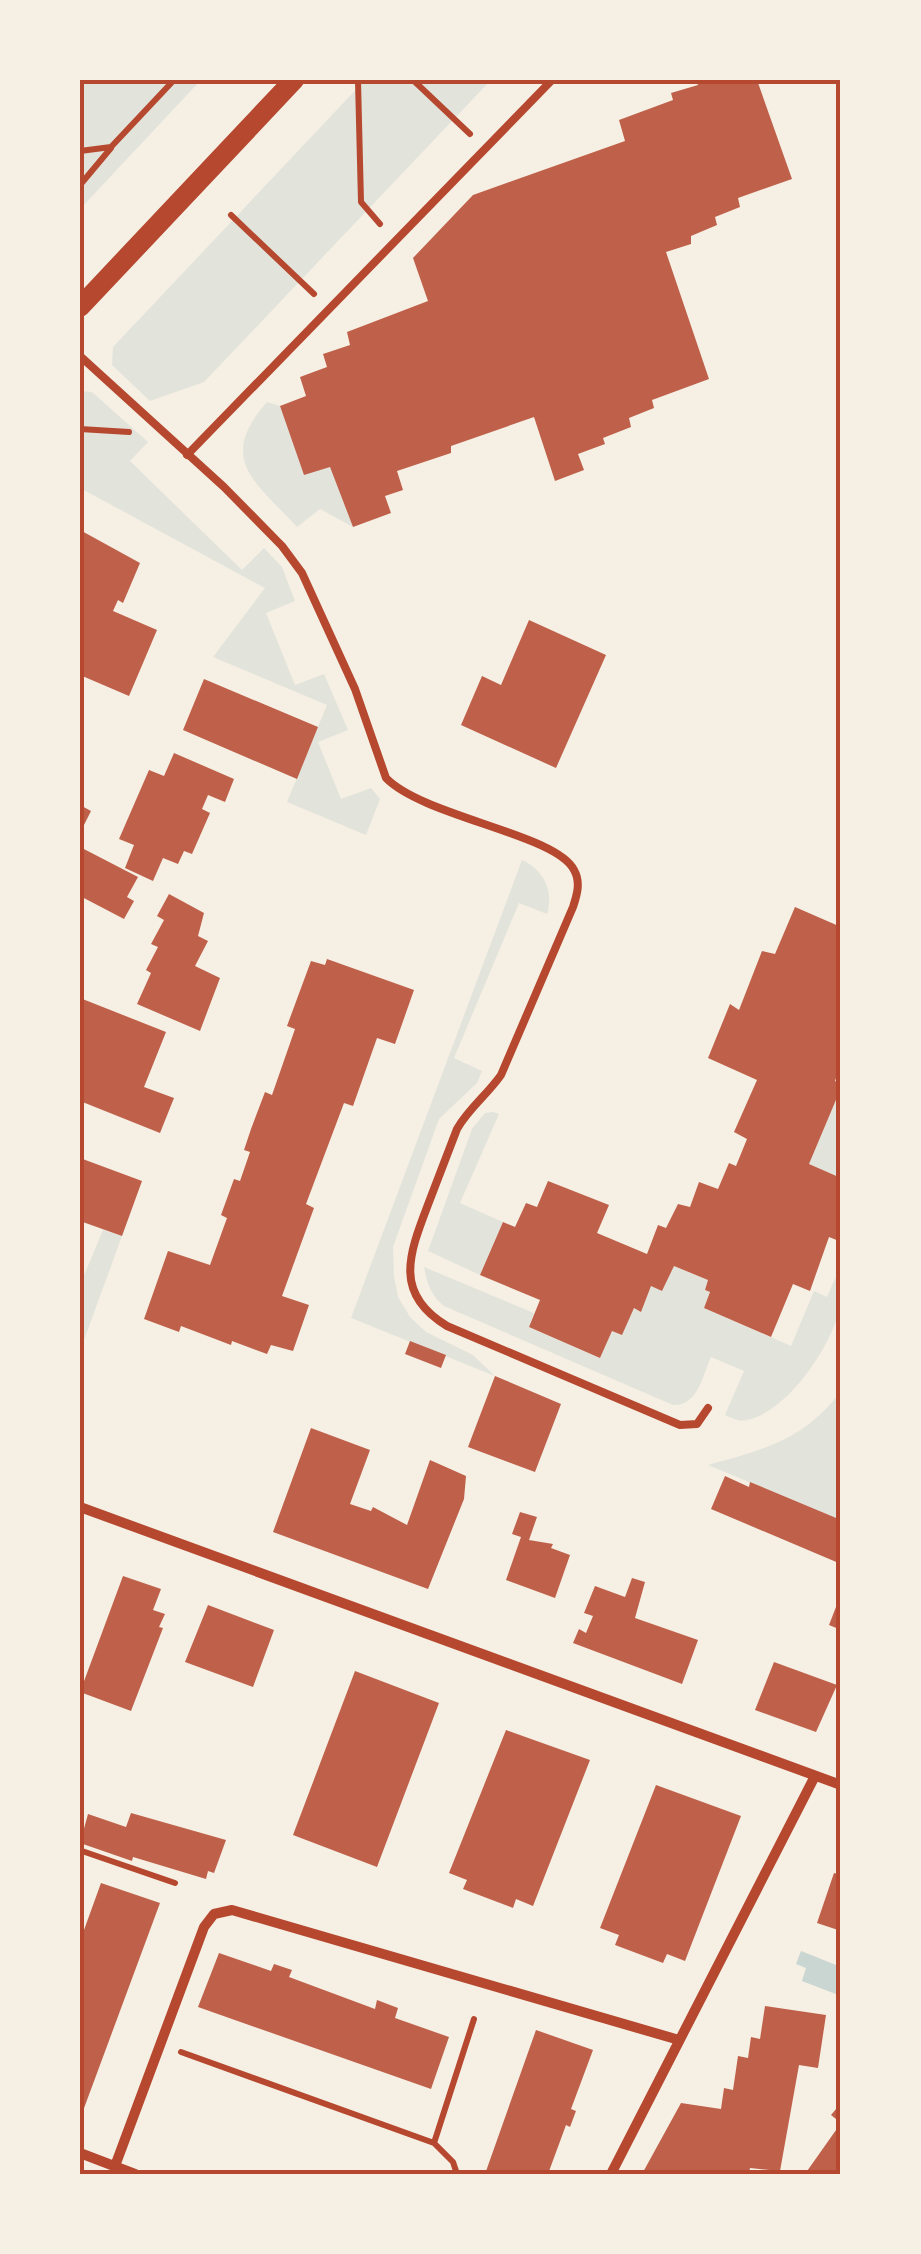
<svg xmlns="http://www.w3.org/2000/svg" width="921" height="2254" font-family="'Fira Sans',sans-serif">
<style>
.green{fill:#e2e4dc}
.water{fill:#c9d6d2}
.building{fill:#bf614a}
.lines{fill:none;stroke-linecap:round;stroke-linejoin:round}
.path{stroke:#b5482f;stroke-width:6}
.service{stroke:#b5482f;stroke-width:8}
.minor{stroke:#b5482f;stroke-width:10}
.secondary{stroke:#b5482f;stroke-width:20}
.neatline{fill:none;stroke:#b5482f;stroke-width:4}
</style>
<rect width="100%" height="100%" fill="#f6efe4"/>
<path class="green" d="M80 80H201L80 209Z
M365 80H491L204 382 150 401 112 365 113 347Z
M80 391 92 392 148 442 130 461 242 570 264 548 282 567 295 601 266 613 295 685 324 674 348 730 318 742 341 799 371 788 380 799 366 835 287 802 327 705 213 657 265 588 80 488Z
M267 402 280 406 304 474 330 467 353 527 320 509 297 527C256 482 216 460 267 402Z
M522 860C544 870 554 891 547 914L519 903 454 1058 482 1071 477 1083 439 1119 393 1247 394 1276 398 1297 410 1317 426 1332 473 1355 495 1376 351 1318Z
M841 1088V1178L809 1164Z
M493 1112 499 1114 460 1203 503 1222 480 1275 428 1251 472 1129 485 1113Z
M103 1230 122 1236 80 1351V1285Z
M841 1265C841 1277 843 1292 841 1304 833 1344 789 1411 747 1420 739 1422 732 1418 725 1415L744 1371 711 1357C702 1377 698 1406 673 1405L444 1306C431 1296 427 1283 424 1267L534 1313 529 1327 600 1358 612 1331 622 1334 634 1308 641 1311 651 1286 662 1291 674 1266 708 1280 705 1290 710 1292 704 1308 791 1346 814 1291 827 1297Z
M841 1391V1520L708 1465C765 1449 804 1440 841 1391Z"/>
<path class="water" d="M801 1951 841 1967V1996L802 1981 806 1968 796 1964Z"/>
<path class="building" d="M696 80H757L792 179 738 198 740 207 715 217 717 225 691 236V244L666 252 709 379 652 400 654 408 629 418 631 427 603 438 605 444 578 454 584 470 555 481 534 417 451 446V453L397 471 403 490 385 496 391 513 353 527 330 467 304 475 280 406 306 396 300 377 327 367 323 354 350 345 347 332 428 301 413 258 473 195 625 141 619 120 673 100 671 93 698 85Z
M80 530 140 563 123 603 118 600 113 611 157 630 129 696 80 675Z
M529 620 606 655 556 768 461 725 482 676 501 685Z
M204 679 318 727 297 779 183 730Z
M174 753 234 779 225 802 208 795 202 809 210 813 192 854 184 851 178 864 163 858 153 881 125 868 134 845 119 839 149 770 164 776Z
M80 805 91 811 80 833Z
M80 847 138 877 127 897 134 901 124 919 80 896Z
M169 894 204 913 198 936 208 941 195 966 220 978 200 1031 137 1004 151 973 146 970 158 947 151 944 164 920 157 916Z
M795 907 841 927V1065L835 1081 841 1084V1088L809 1164 841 1178V1236L839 1241 829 1237 810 1291 793 1284 771 1337 704 1308 710 1292 705 1290 708 1280 674 1266 662 1291 651 1286 641 1312 634 1308 622 1335 612 1331 600 1358 529 1327 540 1300 480 1275 503 1222 515 1227 526 1203 537 1207 548 1181 609 1205 597 1233 647 1254 658 1225 666 1228 678 1204 690 1207 699 1182 718 1189 729 1163 736 1166 747 1139 734 1132 757 1080 708 1058 730 1004 739 1010 762 951 775 954Z
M327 959 414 990 395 1044 377 1038 353 1106 344 1103 306 1204 314 1208 282 1296 309 1305 293 1351 271 1345 267 1354 232 1341 231 1345 181 1326 179 1332 144 1319 168 1251 210 1265 227 1218 221 1215 234 1179 240 1181 250 1152 244 1150 251 1129 265 1092 272 1095 295 1029 287 1026 311 961 325 965Z
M80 998 166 1032 144 1087 174 1098 160 1133 80 1101Z
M80 1158 142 1181 122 1236 80 1221Z
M410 1341 446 1355 441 1368 405 1354Z
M495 1376 561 1404 535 1472 468 1447Z
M311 1428 370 1450 350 1504 371 1511 373 1507 407 1525 430 1460 466 1476 464 1499 428 1589 273 1532Z
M725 1476 749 1487 750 1482 841 1520V1564L711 1509Z
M520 1512 537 1517 529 1540 553 1544 551 1548 570 1555 555 1598 506 1580 521 1537 512 1534Z
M123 1576 161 1589 153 1610 165 1614 159 1627 163 1628 131 1711 80 1692Z
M632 1578 645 1582 635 1618 698 1640 682 1684 573 1643 579 1629 586 1633 593 1616 584 1613 595 1586 625 1597Z
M841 1594V1630L829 1625Z
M208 1605 274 1630 253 1687 185 1662Z
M774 1662 837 1685 816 1732 755 1710Z
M355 1671 439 1703 377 1867 293 1835Z
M506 1730 590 1760 533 1906 516 1899 513 1908 463 1889 467 1880 449 1873Z
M656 1785 741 1816 685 1961 667 1954 663 1963 615 1945 619 1935 600 1928Z
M131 1813 226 1840 214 1873 208 1871 206 1879 133 1857 132 1861 80 1843 88 1814 126 1827Z
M834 1873 841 1875V1931L817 1923Z
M101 1883 160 1903 80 2119V1941Z
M219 1953 271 1971 274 1964 292 1970 289 1977 375 2009 377 2000 398 2008 395 2018 449 2037 431 2089 198 2007Z
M765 2006 826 2015 818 2068 799 2065 780 2171 750 2168 749 2174H642L681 2103 721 2109 724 2088 733 2090 738 2056 748 2058 751 2037 760 2039Z
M536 2030 593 2050 571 2109 576 2111 570 2127 566 2125 548 2174H485Z
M841 2103V2123L831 2115Z
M841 2123V2174H805Z"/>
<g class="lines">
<path class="path" d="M413 80 470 134
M358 81 361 202 380 224
M80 151 111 147 174 80
M80 185 111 148
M231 215 314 294
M80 429 129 432
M82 1851 175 1883
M181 2052 434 2143 474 2019
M434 2143 453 2162 457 2174"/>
<path class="service" d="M80 356 224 487 282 546 302 573 355 689 386 778C424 817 556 834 574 870 581 882 577 895 573 907L501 1075C487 1095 469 1108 457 1129 448 1153 438 1178 429 1202 410 1252 392 1293 447 1326L680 1425 697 1424 708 1408
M187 455 552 80"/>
<path class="minor" d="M80 1507 841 1785
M80 2153 135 2174
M115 2166 204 1927 214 1914 232 1910 679 2040
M611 2174 815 1776"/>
<path class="secondary" d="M80 307 294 80"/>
</g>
<rect width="921" height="2254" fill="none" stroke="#f6efe4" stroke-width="165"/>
<rect x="82" y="82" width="756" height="2090" class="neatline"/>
</svg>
